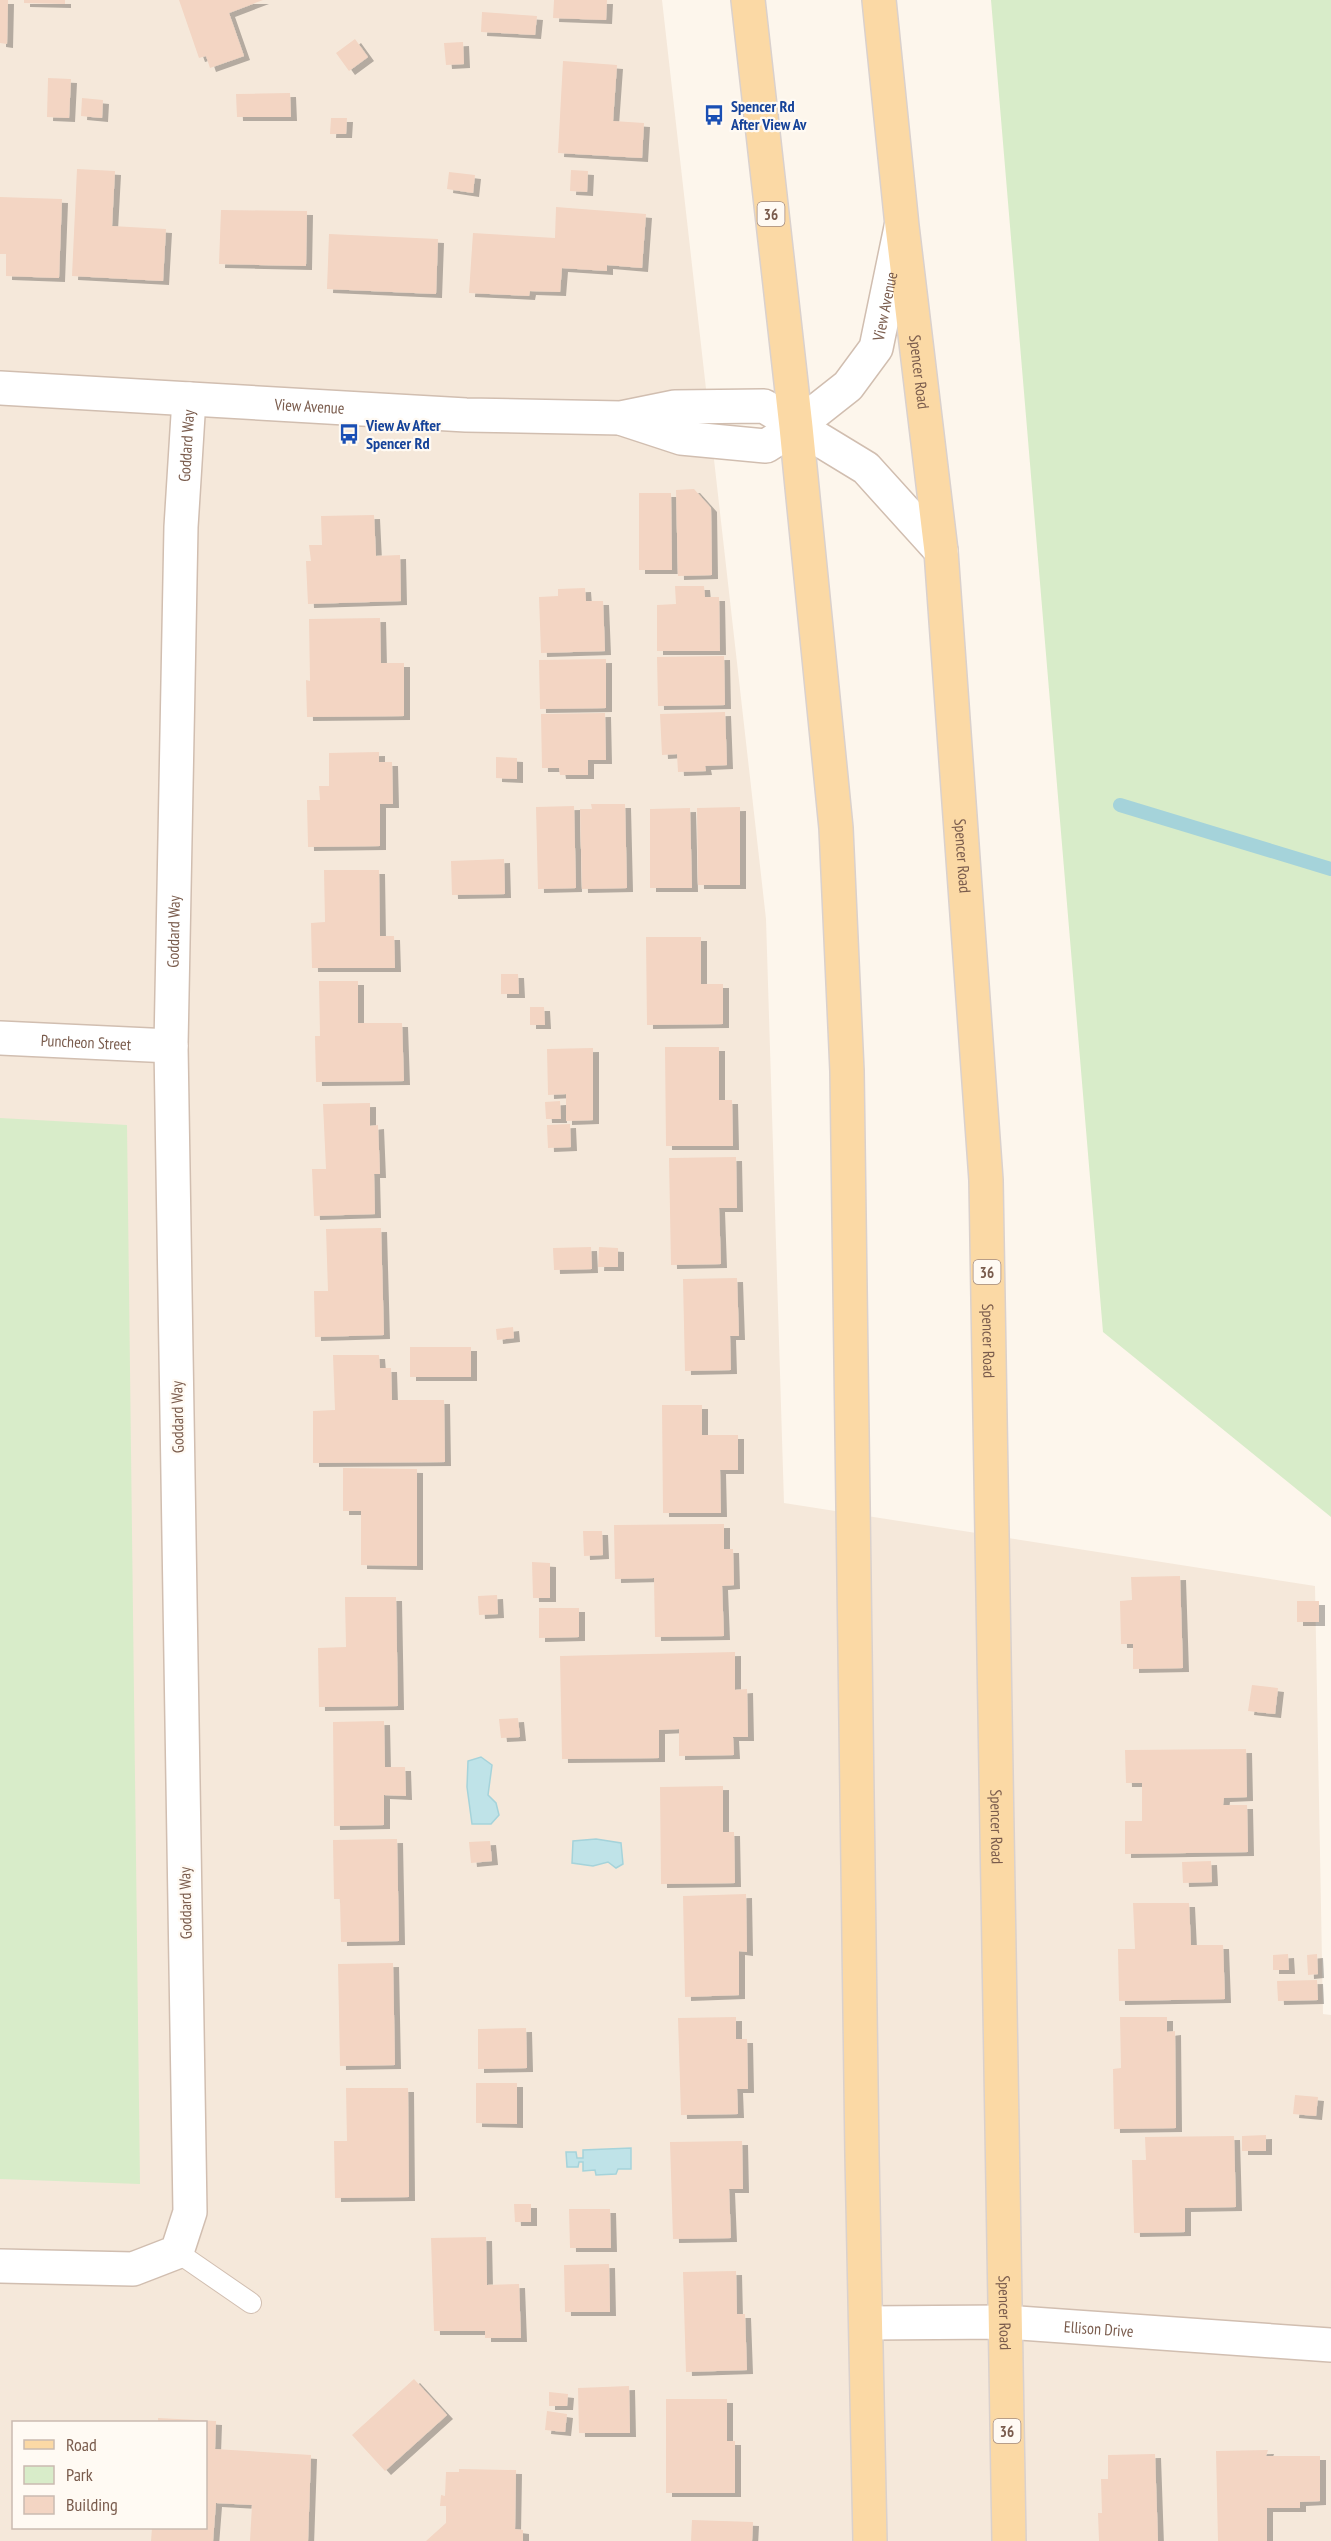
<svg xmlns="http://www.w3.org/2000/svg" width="1331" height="2541" font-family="'PT Sans Narrow',sans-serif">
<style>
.residential{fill:#f5e8da;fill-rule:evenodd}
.green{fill:#d8ecc9}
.water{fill:#bfe3e8;stroke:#a5d3da;stroke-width:1.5}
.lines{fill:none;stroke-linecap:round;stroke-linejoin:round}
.stream{stroke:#a5d3da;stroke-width:14}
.building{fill:#f3d5c3;filter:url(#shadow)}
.service-casing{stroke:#d1beb0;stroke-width:22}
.minor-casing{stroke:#d1beb0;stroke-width:36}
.tertiary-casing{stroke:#d1beb0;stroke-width:36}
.primary-casing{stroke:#dad1cd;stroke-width:36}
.service{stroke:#fff;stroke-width:20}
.minor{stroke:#fff;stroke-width:33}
.tertiary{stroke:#fff;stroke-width:33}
.primary{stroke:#fbd9a5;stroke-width:33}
.labels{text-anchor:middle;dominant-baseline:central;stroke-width:4.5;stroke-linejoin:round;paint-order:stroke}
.shield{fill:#fffaf3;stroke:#a28b7f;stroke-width:1.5}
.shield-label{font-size:15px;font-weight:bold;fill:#7a5c4d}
.transit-label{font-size:16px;font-weight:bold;fill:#164399;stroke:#fffaf3;text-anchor:start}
.street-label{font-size:16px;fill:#7a5c4d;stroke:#fffaf3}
</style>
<defs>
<filter id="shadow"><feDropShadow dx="6" dy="4" stdDeviation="0" flood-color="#0004"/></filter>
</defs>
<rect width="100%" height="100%" fill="#fdf6ec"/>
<path class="residential" d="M0 0H662L766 919 784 1503 1315 1586 1323 2014 1331 2015V2541H0ZM14 2422H206V2528H14Z"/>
<path class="green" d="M991 0H1331V1517L1103 1332Z
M0 1118 127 1125 140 2184 0 2179Z"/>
<path class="water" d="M481 1757 492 1765 488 1795 496 1803 499 1815 491 1824H472L467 1787 468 1761Z
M596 1839 621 1843 623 1864 616 1868 608 1862 593 1866 572 1863 573 1841Z
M631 2148V2169H618L616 2174 596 2175 595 2170 583 2171V2162H579L578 2167H567L566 2152H576L577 2158H583V2150Z"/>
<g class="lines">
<path class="stream" d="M1120 805 1331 869"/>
</g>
<path class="building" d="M0 0H8L7 44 0 43Z
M24 0H65V4L24 3Z
M179 0H263L229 13 244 56 210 68 206 56 199 58Z
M554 0H607L606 20 553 18Z
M482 12 537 16 535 35 481 32Z
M355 39 368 57 349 71 336 53Z
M463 42 464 64 446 65 444 43Z
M563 61 617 65 613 121 644 123 642 158 558 153Z
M48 78 71 79 69 118 47 117Z
M290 93 291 117H237L236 94Z
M82 98 103 100 102 118 81 116Z
M331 118H347L346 134H330Z
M77 169 115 171 112 226 166 229 163 281 72 276Z
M571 170 588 171 587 192 570 191Z
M449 172 475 175 473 193 447 189Z
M0 197 62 199 59 278 6 276V254H0Z
M556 207 646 214 642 268 607 265V271L562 268 560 292 530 291 529 296 469 293 473 233 555 238Z
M221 210 307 211 306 266 219 264Z
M329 234 438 239 436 294 327 289Z
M694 489 711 508 712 575 678 576 676 490Z
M639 493H671L672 570H639Z
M374 515 376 556 400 555 401 601 308 604 306 561H311L309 545H322L321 516Z
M675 586H704L705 597H719L720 651H657V605L676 604Z
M585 588 586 601H603L605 651 541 653 539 597 558 596V589Z
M380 618 381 663H404V716L307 717 306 680 310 681 309 619Z
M724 656 725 705 658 706 657 657Z
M606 659V708L540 709 539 660Z
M725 712 727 765 705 766 706 771 678 772 677 754 662 755 660 714Z
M605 713 606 760H588V775H560L559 768H542L541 714Z
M379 752V762H392L393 804H380V846L308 847 307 800H320L319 786H329V753Z
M496 757 517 758V779L496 778Z
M591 804H625L627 888 582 889 580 809H592Z
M574 806 576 888 538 889 536 807Z
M740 807V885H698L697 808Z
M690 808 692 888H650V809Z
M504 859 505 894 452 895 451 861Z
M324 870H379L380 936H394L395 968H312L311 923 325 922Z
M646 937H701V984H723V1024L647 1025Z
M501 974H518L519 994H501Z
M319 981H358V1023H402L404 1081 316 1082 315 1036H320Z
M530 1007H544L545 1025H530Z
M665 1047H719V1100H732L733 1146H666Z
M593 1048V1120L566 1121V1094L548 1095 547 1049Z
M560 1101 561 1119H546L545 1102Z
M370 1103V1126L378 1125 380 1174H374L375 1214 314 1216 312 1169H326L323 1104Z
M570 1124 571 1147 548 1148 547 1125Z
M736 1157 737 1208H719L721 1264 671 1265 669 1158Z
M381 1228 384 1335 315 1337 314 1291H328L326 1229Z
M591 1247 592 1269 554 1270 553 1248Z
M599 1247 618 1248V1267H598Z
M737 1278 739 1336H730L731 1370 685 1371 683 1279Z
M513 1327 514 1338 497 1340 496 1329Z
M410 1347H471V1377H410Z
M333 1355H379L380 1368H391L392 1400H444L445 1462 313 1463V1411L335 1410Z
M662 1405H702V1435H738V1470H720L721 1513H663Z
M343 1468 417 1469V1566L361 1565V1511H343Z
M724 1524V1549H733L734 1585 722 1586 724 1636 655 1637 654 1578 615 1579 614 1525Z
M583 1531H602L603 1555 584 1556Z
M532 1562 550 1563V1598H533Z
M1180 1576 1183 1668 1133 1669V1644H1121L1120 1601 1132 1600 1131 1577Z
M497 1595 498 1614 479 1615 478 1596Z
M345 1597H396L398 1706 319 1707 318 1648 346 1647Z
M1297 1601H1319V1622H1297Z
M539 1608H579V1637L539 1638Z
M735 1652V1690L747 1689 748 1737H733L734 1755 679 1756V1729L659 1730V1758L562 1759 560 1656Z
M1252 1685 1278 1688 1275 1714 1248 1711Z
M518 1718 520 1737 501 1738 499 1719Z
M384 1721 385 1767H405L406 1796 384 1795V1825L334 1826 333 1722Z
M1246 1749 1247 1797 1224 1798 1223 1805H1247L1248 1852 1125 1854V1821H1142V1783H1126L1125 1750Z
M723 1786V1832H734L735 1883 661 1884 660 1787Z
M397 1839 399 1941 341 1942 340 1899H334L333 1840Z
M490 1841 492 1861 471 1863 469 1842Z
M1211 1861 1212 1882 1183 1883 1182 1862Z
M746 1894 747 1952 739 1951V1995L685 1997 683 1896Z
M1133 1903H1189L1191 1945H1223L1225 1999 1119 2001 1118 1949H1135Z
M1288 1954 1289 1970H1273V1955Z
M1317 1954 1318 1974 1308 1975 1307 1955Z
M393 1963 395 2065 340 2066 338 1964Z
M1317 1980 1318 2000 1278 2001 1277 1981Z
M736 2017V2039H747L748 2089H737L738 2114 681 2115 678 2018Z
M1120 2017H1167V2032L1175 2031 1176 2128 1114 2129 1113 2069 1121 2068Z
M526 2028 527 2068 478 2069V2029Z
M476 2083H517V2124L476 2123Z
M346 2088H408L409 2197 335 2198 334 2141H347Z
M1295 2095 1318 2097 1316 2116 1293 2114Z
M1266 2135V2151H1242V2136Z
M1234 2136 1236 2207 1185 2208V2232L1134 2233 1132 2160H1146L1145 2137Z
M742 2141 743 2189H729L731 2238 673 2239 670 2142Z
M514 2204H531V2222H515Z
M569 2209H610L611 2248H570Z
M486 2237 487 2285 519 2284 521 2338H485V2331H434L431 2238Z
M609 2264 610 2312H565L564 2265Z
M736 2271 737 2314H745L747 2370 686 2372 683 2272Z
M414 2379 447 2415 385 2471 352 2435Z
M629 2386 630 2433H579L578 2388Z
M549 2392 568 2394 567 2406H549Z
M666 2399H727V2441H735V2493H666Z
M547 2411 567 2414 565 2432 545 2430Z
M158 2418 216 2421 215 2449 311 2455 308 2541H250L252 2505 216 2503 213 2541H151L152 2528H206V2422H158Z
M1268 2450 1266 2456H1320V2501L1300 2502V2508H1267V2541H1218L1216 2451Z
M1155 2454 1158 2541H1099L1098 2513H1102L1101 2479H1108V2455Z
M459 2469 516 2470 515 2529 523 2530V2541H426L446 2523V2506H440L441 2495 445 2496 446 2472H459Z
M692 2520 753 2522 752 2541H691Z"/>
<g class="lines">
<g class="service-casing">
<path id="service" d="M177 2252 251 2303"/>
</g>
<g class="minor-casing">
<g id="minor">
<path id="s1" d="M0 1038 171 1046"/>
<path id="s2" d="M0 2266 133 2269 177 2252 190 2212 171 1046 181 527 189 399"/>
<path id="s3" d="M867 2323 1005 2322 1331 2345"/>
</g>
</g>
<g class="tertiary-casing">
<g id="tertiary">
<path id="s4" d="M0 388 466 415 621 418 675 407 764 406 866 468 941 551"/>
<path id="s5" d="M623 419 681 438 766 446 796 427 848 386 876 348 901 227"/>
</g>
</g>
<g class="primary-casing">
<g id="primary">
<path d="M748 0 796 427 836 828 847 1071 862 2155 870 2541"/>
<path id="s6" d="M879 0 902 226 941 551 986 1180 1009 2541"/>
</g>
</g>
<use href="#service" class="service"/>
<use href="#minor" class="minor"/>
<use href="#tertiary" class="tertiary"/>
<use href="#primary" class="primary"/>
</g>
<defs>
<g id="bus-bare" transform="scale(1.62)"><path d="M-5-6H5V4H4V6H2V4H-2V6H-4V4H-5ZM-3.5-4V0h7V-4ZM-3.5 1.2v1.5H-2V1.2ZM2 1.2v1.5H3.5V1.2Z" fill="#1a4fb4" stroke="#fffaf3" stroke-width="2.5" paint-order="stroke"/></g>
</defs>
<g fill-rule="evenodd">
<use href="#bus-bare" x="714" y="115"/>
<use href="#bus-bare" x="349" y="434"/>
</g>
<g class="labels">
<g class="shield">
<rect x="757.5" y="202" width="27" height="24" rx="4.5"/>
<rect x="973.5" y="1260" width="27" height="24" rx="4.5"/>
<rect x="993.5" y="2419" width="27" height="24" rx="4.5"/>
</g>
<g class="shield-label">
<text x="771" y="214">36</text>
<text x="987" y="1272">36</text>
<text x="1007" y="2431">36</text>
</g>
<g class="transit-label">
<text x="731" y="106">Spencer Rd<tspan x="731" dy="18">After View Av</tspan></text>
<text x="366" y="425">View Av After<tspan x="366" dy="18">Spencer Rd</tspan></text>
</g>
<g class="street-label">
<text stroke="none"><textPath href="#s5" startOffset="338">View Avenue</textPath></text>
<text stroke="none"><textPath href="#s6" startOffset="374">Spencer Road</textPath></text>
<text stroke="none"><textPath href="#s4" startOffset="310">View Avenue</textPath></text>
<text stroke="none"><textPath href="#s2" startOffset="1989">Goddard Way</textPath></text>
<text stroke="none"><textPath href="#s6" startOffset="860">Spencer Road</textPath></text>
<text stroke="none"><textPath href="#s2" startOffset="1503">Goddard Way</textPath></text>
<text stroke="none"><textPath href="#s1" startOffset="86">Puncheon Street</textPath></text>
<text stroke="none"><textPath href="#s6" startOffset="1346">Spencer Road</textPath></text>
<text transform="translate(177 1417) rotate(-91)">Goddard Way</text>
<text stroke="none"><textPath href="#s6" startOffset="1832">Spencer Road</textPath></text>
<text transform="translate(185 1903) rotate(-91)">Goddard Way</text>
<text stroke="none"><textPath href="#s6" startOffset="2318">Spencer Road</textPath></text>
<text stroke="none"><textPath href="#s3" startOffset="232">Ellison Drive</textPath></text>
</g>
</g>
<rect x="12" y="2421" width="195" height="108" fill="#fffaf3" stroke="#cabbb1" stroke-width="1.5"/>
<rect x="24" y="2440" width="30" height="9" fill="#fbd9a5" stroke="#cabbb1" stroke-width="1.5"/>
<text x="66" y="2451" font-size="18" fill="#7a5c4d">Road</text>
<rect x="24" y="2466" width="30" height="18" fill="#d8ecc9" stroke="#cabbb1" stroke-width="1.5"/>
<text x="66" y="2481" font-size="18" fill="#7a5c4d">Park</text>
<rect x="24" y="2496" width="30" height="18" fill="#f3d5c3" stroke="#cabbb1" stroke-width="1.5"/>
<text x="66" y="2511" font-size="18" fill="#7a5c4d">Building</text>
</svg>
